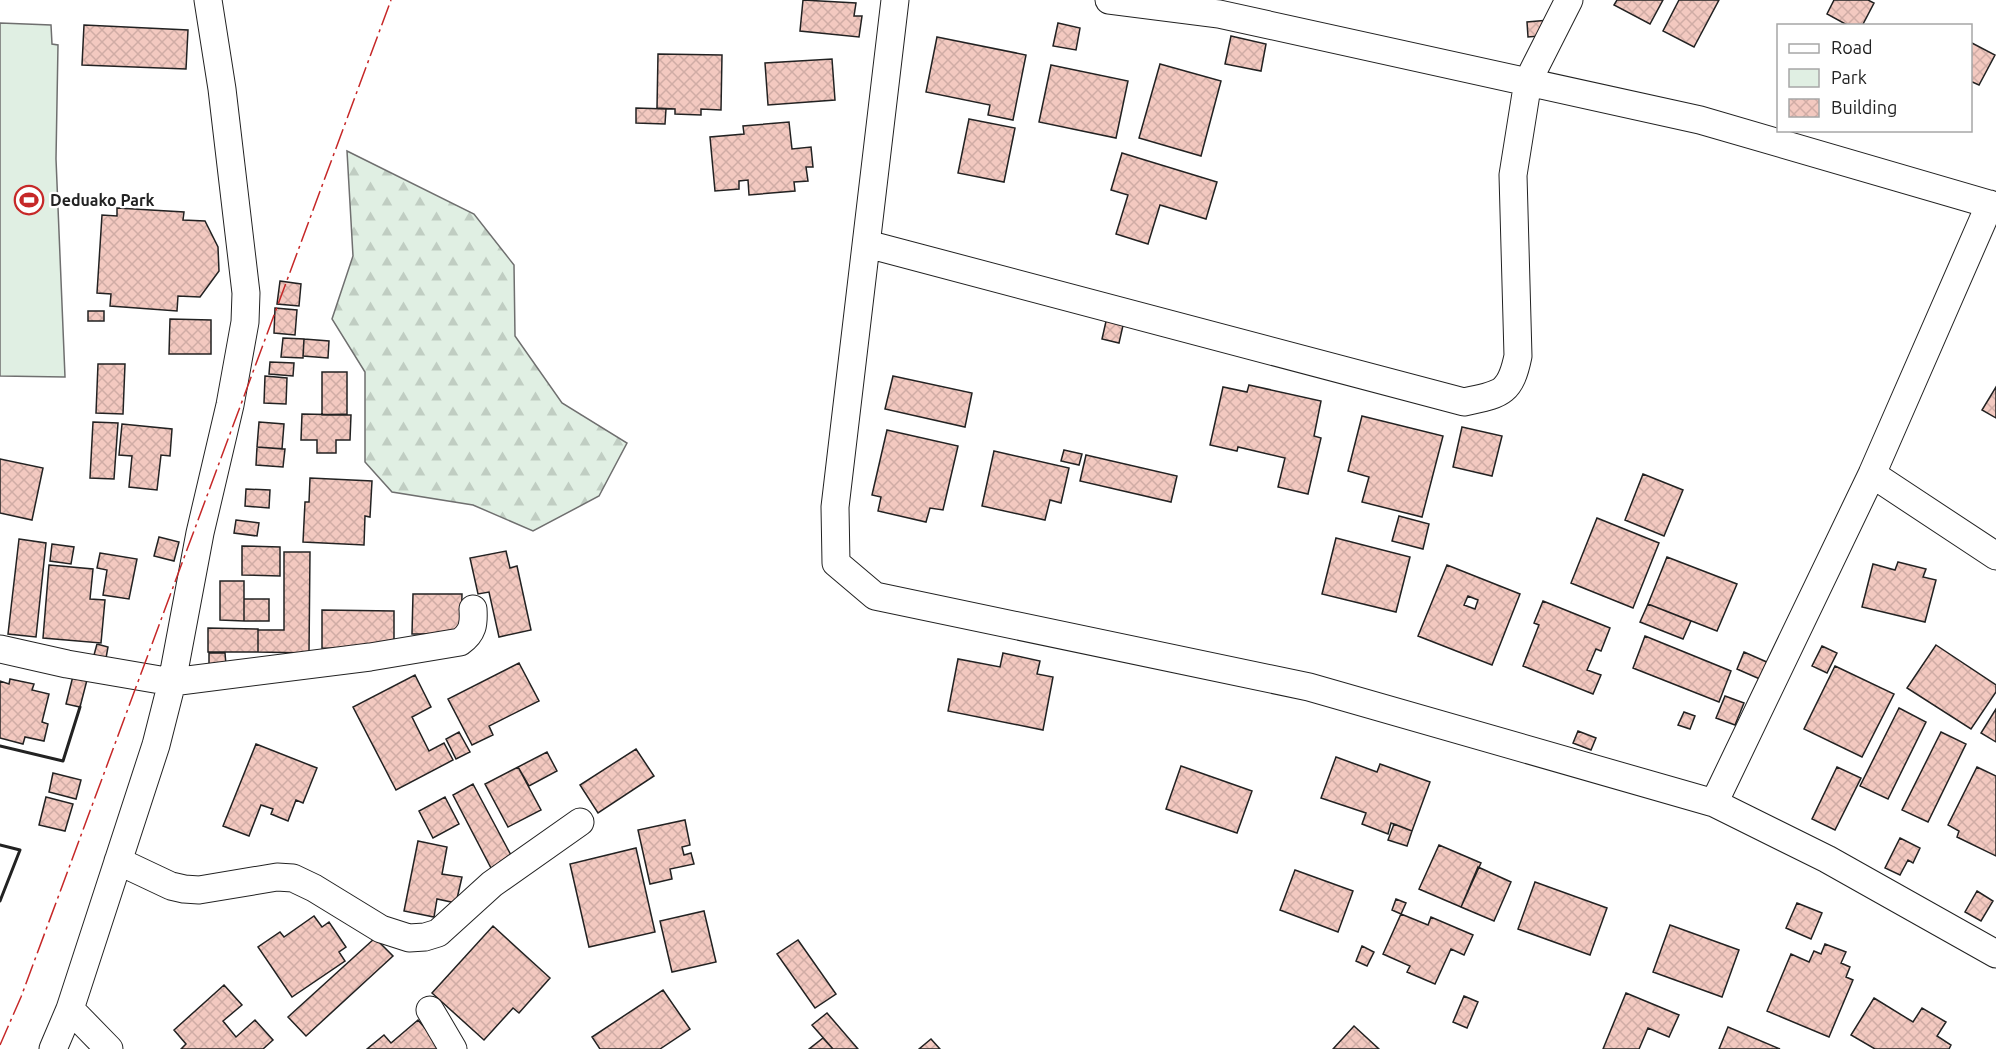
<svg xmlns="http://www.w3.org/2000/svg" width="1996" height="1049" font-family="Ubuntu,sans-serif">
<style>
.forest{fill:url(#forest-firs);stroke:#6f6f6f;stroke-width:1.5}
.green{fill:#e0efe3;stroke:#6f6f6f;stroke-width:1.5}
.building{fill:url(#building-cross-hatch);stroke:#222;stroke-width:1.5;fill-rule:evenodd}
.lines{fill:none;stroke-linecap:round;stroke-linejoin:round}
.minor-casing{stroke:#222;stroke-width:29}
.minor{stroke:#fff;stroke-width:27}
.wall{stroke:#222;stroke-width:3}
.power{stroke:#c62828;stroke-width:1.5;stroke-dasharray:21 4.5 3 4.5;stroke-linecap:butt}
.labels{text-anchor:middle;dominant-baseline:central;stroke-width:4.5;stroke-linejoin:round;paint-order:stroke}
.poi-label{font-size:16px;font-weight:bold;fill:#222;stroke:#fff;text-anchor:start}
</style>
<defs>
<pattern id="forest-firs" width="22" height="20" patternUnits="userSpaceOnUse" patternTransform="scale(1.5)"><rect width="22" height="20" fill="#e0efe3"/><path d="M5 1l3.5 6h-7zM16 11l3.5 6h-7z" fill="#c0cdc2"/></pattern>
<pattern id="building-cross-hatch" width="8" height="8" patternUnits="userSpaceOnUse" patternTransform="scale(1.5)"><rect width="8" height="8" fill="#f3c9c0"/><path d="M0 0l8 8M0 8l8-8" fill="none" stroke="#d0aca5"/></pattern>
</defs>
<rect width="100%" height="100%" fill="#fff"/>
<path class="forest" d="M347 151 474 214 514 265 515 336 562 403 627 443 599 496 533 531 473 505 392 492 365 462V372L332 319 353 256Z"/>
<path class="green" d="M0 23 51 25 52 44 58 45 56 159 65 377 0 376Z"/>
<path class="building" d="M803 0 856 3 854 16H862L859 37 800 31Z
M1617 0H1663L1650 24 1614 5Z
M1679 0H1719L1694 47 1663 31Z
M1834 0H1868L1874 3 1862 26H1849L1827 14Z
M1549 20 1550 35 1528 37 1527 22Z
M1058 23 1080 28 1076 50 1053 46Z
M84 25 188 30 186 69 82 65Z
M1231 36 1266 44 1261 71 1225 64Z
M937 37 1026 55 1013 120 988 115 990 105 926 92Z
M1970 42 1995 55 1979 85 1970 81Z
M658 54 722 55 721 110 701 109V115L675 114V109L657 108Z
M832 59 835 100 768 105 765 63Z
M1160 64 1221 81 1201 156 1139 138Z
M1051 65 1128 81 1116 138 1039 122Z
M636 108 666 109 665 124 636 123Z
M969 119 1015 128 1004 182 958 173Z
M789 122 792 149 811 147 813 167H806L808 181 794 182 795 191 749 195 748 180 739 181V189L715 191 710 137 744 134 743 126Z
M1122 153 1217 182 1206 219 1160 205 1148 244 1116 234 1128 195 1111 190Z
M117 208 184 212 183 220 205 221 218 247 219 271 200 297 178 296 177 311 110 306 111 294 97 293 102 215 117 216Z
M280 281 301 284 299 306 277 304Z
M275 308 297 310 295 335 274 333Z
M88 311H104V321H88Z
M1107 317 1124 321 1119 343 1102 339Z
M170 319 211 320V354H169Z
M283 338 304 339 303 358 281 357Z
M304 339 329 341 328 358 303 356Z
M270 362 294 363 293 376 269 374Z
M98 364H125L123 414 96 413Z
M322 372H347V414L322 415Z
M265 376 287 378 286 404 264 403Z
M893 376 972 393 965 427 885 409Z
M1249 385 1321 401 1314 436 1321 438 1308 494 1278 487 1285 458 1238 447 1237 451 1210 445 1223 387 1247 392Z
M1996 387V418L1982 410Z
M302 414 351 415 350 440H336V453H317V440H301Z
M1362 416 1443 436 1422 517 1362 502 1369 477 1348 471Z
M93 422 118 423 114 479 90 478Z
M259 422 284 424 282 449 257 447Z
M122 424 172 429 170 456 161 455 157 490 129 487 132 456 119 455Z
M1462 427 1502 436 1492 476 1453 467Z
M887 430 958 446 943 510 930 508 926 522 878 511 881 497 872 495Z
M257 447 285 449 283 467 256 465Z
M1064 450 1082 454 1079 465 1061 461Z
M994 451 1069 468 1061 503 1050 500 1045 520 982 506Z
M1086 455 1177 476 1171 502 1080 481Z
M0 459 43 468 32 520 0 513Z
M1643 474 1683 490 1664 536 1625 520Z
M310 478 372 481 370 517 365 516 364 545 303 542 305 502H309Z
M246 489 270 490 269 508 245 506Z
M1399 516 1429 524 1423 549 1392 541Z
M1597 518 1659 543 1633 608 1571 583Z
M236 520 259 523 257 536 234 533Z
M159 537 179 542 174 561 154 556Z
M1336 538 1410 557 1396 612 1322 594Z
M19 539 46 543 36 637 8 634Z
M52 544 74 547 71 564 50 561Z
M242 546 280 547V576L242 575Z
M506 551 510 568 517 566 531 630 499 637 489 592 478 594 470 558Z
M284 552H310L309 653 258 652V630H284Z
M100 553 137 559 129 599 103 595 107 570 97 568Z
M1667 557 1737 584 1717 631 1648 604Z
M1898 562 1926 569 1923 577 1936 580 1925 622 1862 607 1873 564 1895 570Z
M49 565 93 569 90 599 105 600 101 643 43 638Z
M1447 565 1520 594 1492 665 1418 636ZM1468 596 1478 600 1475 609 1464 605Z
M220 581H244V621L220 620Z
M413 594H462L461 634H412Z
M244 599H269V621H244Z
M1543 601 1610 628 1601 651 1596 649 1587 670 1601 675 1593 694 1523 666 1539 625 1534 623Z
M1648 604 1691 621 1683 639 1640 622Z
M322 610 394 611V649L322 648Z
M208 628 258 629V652H208Z
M1645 636 1731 671 1719 702 1633 668Z
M97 644 108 647 106 658 94 655Z
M1936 645 1996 685V692L1971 729 1907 688Z
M1822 646 1837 653 1827 673 1812 666Z
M1744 652 1769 663 1762 680 1737 669Z
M209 653H225L226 665H209Z
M1003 653 1040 661 1037 674 1053 677 1043 730 948 711 958 659 1000 667Z
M519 663 539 701 489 726 493 735 472 745 448 699Z
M1835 666 1894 694 1862 757 1804 729Z
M415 675 431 707 412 717 429 751 444 743 453 760 396 790 353 707Z
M73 676 87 680 80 707 66 704Z
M10 679 34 684 32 690 49 694 42 722 48 724 44 741 25 737 23 744 0 738V681L9 684Z
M1725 696 1744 703 1735 725 1716 718Z
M1899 708 1926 722 1888 799 1860 786Z
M1996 709V742L1981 733Z
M1684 712 1695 716 1690 729 1678 725Z
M1578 731 1596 738 1591 750 1573 743Z
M459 732 470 752 456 759 446 739Z
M1941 732 1966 744 1928 822 1902 810Z
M256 744 317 768 303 803 296 800 288 821 271 814 273 809 261 805 249 836 223 826Z
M636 749 654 776 598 813 580 785Z
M547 752 557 771 529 786 518 767Z
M1336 757 1377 772 1380 764 1430 782 1412 831 1391 823 1388 834 1362 824 1366 813 1321 798Z
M1181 766 1252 791 1237 833 1166 809Z
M518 767 541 810 508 827 485 784Z
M1837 767 1861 778 1835 830 1812 819Z
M1977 767 1996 776V856L1957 837 1959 831 1948 825Z
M53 773 81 780 76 799 49 792Z
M473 784 512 857 491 868 453 795Z
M46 797 73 804 65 831 39 825Z
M445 797 459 824 433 838 419 811Z
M685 820 690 845 682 847 684 855 691 853 694 864 670 869 672 879 650 884 638 830Z
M1394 824 1412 831 1407 846 1388 840Z
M1900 838 1920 848 1913 863 1908 860 1900 875 1885 868Z
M418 841 447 847 442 874 462 877 456 903 437 899 434 917 404 911Z
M1439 845 1481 863 1461 907 1419 889Z
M636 848 655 932 589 947 570 864Z
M1478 867 1511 882 1494 921 1461 907Z
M1295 870 1353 891 1338 932 1280 910Z
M1535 882 1607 908 1590 955 1518 929Z
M1977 891 1993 901 1981 921 1965 912Z
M1396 899 1406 903 1401 914 1392 910Z
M1797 903 1822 913 1811 939 1786 928Z
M704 911 716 962 672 972 660 921Z
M1401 914 1428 925 1431 917 1473 935 1464 955 1451 949 1435 984 1407 972 1410 966 1383 954Z
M314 916 322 927 329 922 346 947 339 952 345 961 292 997 258 947 280 932 284 937Z
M1670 925 1739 950 1722 997 1653 972Z
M493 926 550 978 519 1013 513 1008 484 1040 432 993Z
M375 938 393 956 306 1036 288 1017Z
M798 940 836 994 815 1008 777 954Z
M1825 944 1846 952 1841 963 1850 967 1846 977 1853 980 1829 1037 1767 1011 1791 954 1809 962 1814 951 1821 954Z
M1362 946 1374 952 1367 966 1356 961Z
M224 985 242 1005 223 1021 236 1037 255 1020 273 1040 263 1049H181L186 1044 174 1030Z
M663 990 690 1029 660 1049H600L592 1037Z
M1626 993 1679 1015 1669 1037 1648 1028 1639 1049H1603Z
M1464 996 1478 1002 1467 1028 1453 1022Z
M1874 998 1913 1022 1922 1008 1946 1022 1937 1036 1951 1045 1949 1049H1875L1851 1035Z
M827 1013 858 1049H833L812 1025Z
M418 1020 443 1049H367L384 1035 391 1043Z
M1354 1026 1379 1049H1333Z
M1728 1027 1780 1049H1719Z
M823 1038 833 1049H809Z
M931 1039 940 1049H919Z"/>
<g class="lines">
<g class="minor-casing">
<path id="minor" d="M895 0 835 507 836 563 875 596 1309 687 1714 803 1827 859 1996 954
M1109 0 1219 14 1700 120 1996 206
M867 244 1464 402C1500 394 1510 395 1518 356L1513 175 1528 81 1569 0
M1872 474 1996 556
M0 649 67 664 172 682 370 657 460 642C473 633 474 624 473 609
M1714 803 1872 474 1990 204
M118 861 171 886 184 889 199 890 277 877 293 878 314 888 381 929 409 938 425 937 438 933 492 884 580 822
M70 1009 109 1049
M430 1010 453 1049
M53 1049 70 1009 156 745 172 682 200 533 230 405 245 322 246 293 222 89 208 0"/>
</g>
<use href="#minor" class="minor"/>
<path class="wall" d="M0 746 63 761 80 707
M0 845 20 850 0 901"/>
<path class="power" d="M0 1045 21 997 391 0"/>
</g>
<defs>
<g id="stadium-ring" transform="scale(1.5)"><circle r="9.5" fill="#fff" stroke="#c62828" stroke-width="1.5"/><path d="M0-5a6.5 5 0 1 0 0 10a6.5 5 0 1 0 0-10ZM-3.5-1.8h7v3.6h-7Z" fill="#c62828"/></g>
</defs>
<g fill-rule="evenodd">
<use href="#stadium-ring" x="29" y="200"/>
</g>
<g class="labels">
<g class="poi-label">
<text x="50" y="200">Deduako Park</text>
</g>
</g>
<rect x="1777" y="24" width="195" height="108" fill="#ffffff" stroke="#a7a7a7" stroke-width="1.5"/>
<rect x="1789" y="44" width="30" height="9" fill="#ffffff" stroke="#a7a7a7" stroke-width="1.5"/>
<text x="1831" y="54" font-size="18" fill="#222222">Road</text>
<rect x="1789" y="69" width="30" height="18" fill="#e0efe3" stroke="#a7a7a7" stroke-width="1.5"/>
<text x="1831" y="84" font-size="18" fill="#222222">Park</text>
<rect x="1789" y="99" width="30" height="18" fill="url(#building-cross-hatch)" stroke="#a7a7a7" stroke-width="1.5"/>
<text x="1831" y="114" font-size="18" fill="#222222">Building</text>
</svg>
